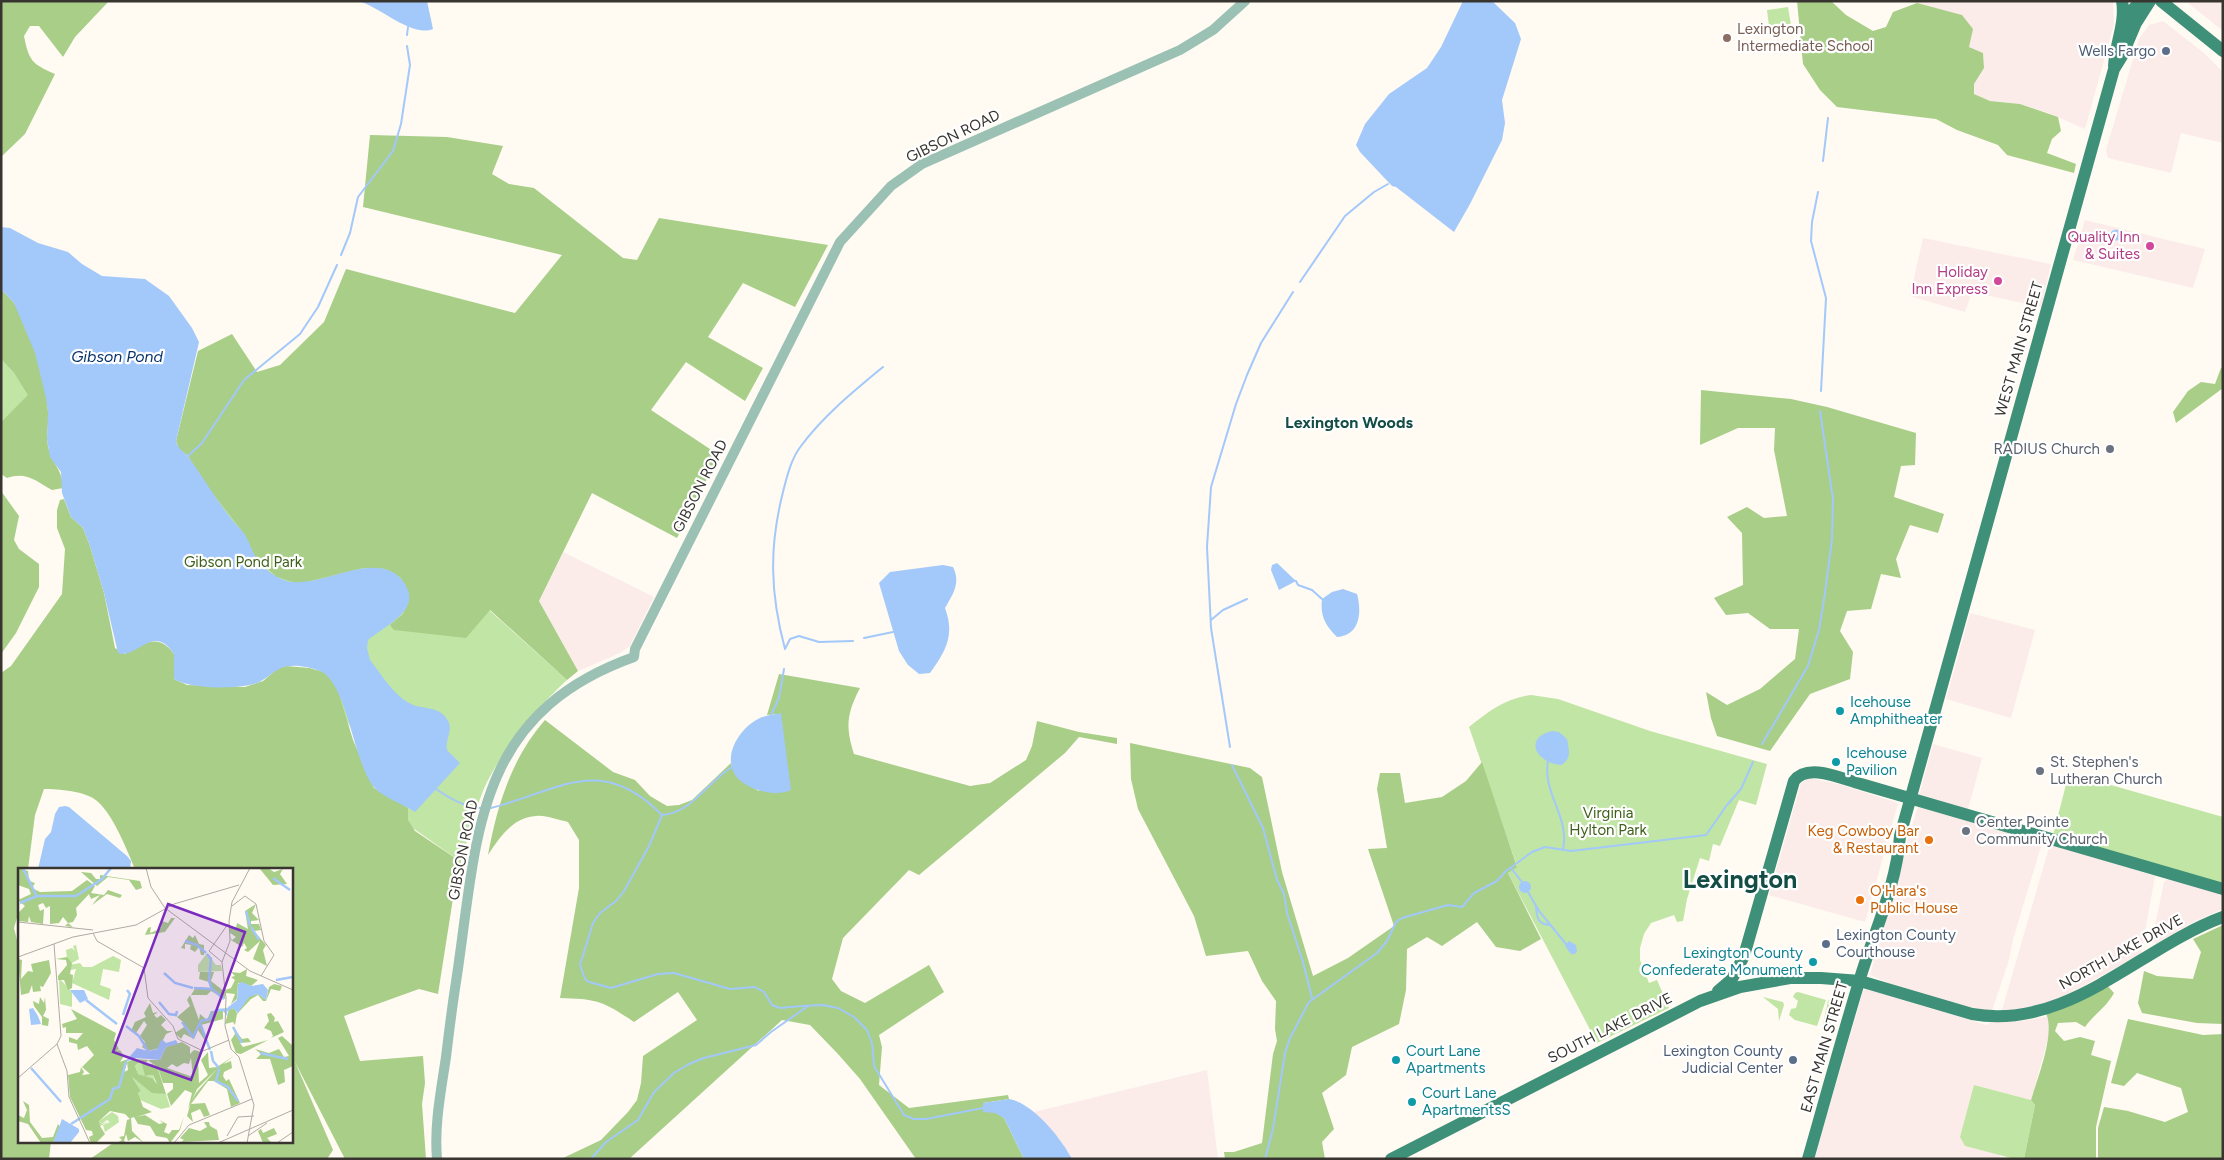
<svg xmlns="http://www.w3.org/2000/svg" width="2224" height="1160" font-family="Figtree,sans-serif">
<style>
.commercial{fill:#fcece9}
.green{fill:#c1e5a4}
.forest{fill:#a8ce88}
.water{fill:#a3c8fa}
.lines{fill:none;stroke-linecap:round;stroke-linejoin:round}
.stream{stroke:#a3c8fa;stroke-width:2}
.minor{stroke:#9ac1b4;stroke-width:10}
.major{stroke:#3f9079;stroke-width:12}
.education-dot{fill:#8d6e63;stroke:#fff;stroke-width:2}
.service-dot{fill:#5c6f8a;stroke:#fff;stroke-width:2}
.hotel-dot{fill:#d1479c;stroke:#fff;stroke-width:2}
.worship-dot{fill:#6b7280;stroke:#fff;stroke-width:2}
.culture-dot{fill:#0f9aa8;stroke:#fff;stroke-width:2}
.food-dot{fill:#e8710a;stroke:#fff;stroke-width:2}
.labels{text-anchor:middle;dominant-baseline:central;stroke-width:4.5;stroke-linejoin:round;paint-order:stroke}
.education-label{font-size:15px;fill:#785e54;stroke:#fff;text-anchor:start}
.service-label{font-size:15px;fill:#4e5e75;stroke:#fff;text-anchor:end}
.street-label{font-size:15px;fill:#383530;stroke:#fff}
.hotel-label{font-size:15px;fill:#b23c85;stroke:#fff;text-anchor:end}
.worship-label{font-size:15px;fill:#5b616d;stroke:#fff;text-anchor:start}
.park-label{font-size:15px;fill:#3e601a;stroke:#fff}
.culture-label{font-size:15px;fill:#0d838f;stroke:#fff;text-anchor:start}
.food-label{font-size:15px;fill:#c56008;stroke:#fff;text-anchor:end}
.water-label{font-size:16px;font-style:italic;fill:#08346b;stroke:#fff}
.neighbourhood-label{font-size:16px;font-weight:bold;fill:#144d45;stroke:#fff}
.town-label{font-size:25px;font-weight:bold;fill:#144d45;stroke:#fff}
.inset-river{fill:none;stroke:#a3c8fa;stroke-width:2.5}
.inset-road{fill:none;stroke:#afaba4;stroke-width:1}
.view{fill:#7b2cbf;fill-opacity:0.15;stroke:#7b2cbf;stroke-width:2.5}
.inset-edge{fill:none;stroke:#383530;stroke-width:2.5}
</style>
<rect width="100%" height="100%" fill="#fffaf2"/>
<path class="commercial" d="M1915 1H2113L2114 24 2085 129 2046 112 2020 104 1990 101 1974 94V84L1984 68 1983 53 1969 47 1915 4Z
M2186 1H2223V31L2187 2Z
M2163 21 2204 53 2223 72V143L2181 133 2171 173 2108 158 2106 150 2139 39 2149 25Z
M2085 220 2205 249 2193 288 2073 260Z
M1923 238 2051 264 2041 307 1972 292 1965 312 1910 296Z
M563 552 654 597 630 646 620 653 578 671 539 601Z
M1970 613 2035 630 2011 718 1946 699Z
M1933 744 1982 758 1968 809 1919 796Z
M1809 778 1839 784 1898 803 1865 922 1769 895 1801 783Z
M1919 807 2042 843 2014 936 2008 963 1992 1011 1953 1005 1917 995 1870 975 1897 876 1917 809Z
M2050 844 2155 876 2141 954 2072 992 2045 1004 2018 1009 2002 1010Z
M2168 879 2223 894V909L2193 922 2156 944 2152 939 2164 882Z
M1866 989 1986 1025 1991 1022 2022 1021 2049 1016V1035L2031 1100 1974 1085 1965 1146 2000 1155 1999 1159H1814L1863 991Z
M1207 1070 1218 1159H1072L1059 1139 1034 1112Z"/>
<path class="green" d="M1788 7 1792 31 1770 34 1767 10Z
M1 359 14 373 29 395 1 422Z
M188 456 489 610 567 680C535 710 508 742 487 782 475 807 469 836 461 862L410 826Z
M1531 695 1558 699 1650 731 1767 764 1756 805 1739 800 1720 846 1713 844 1709 861 1700 858 1687 899 1683 921 1677 922 1674 915 1651 923 1644 934 1640 948V960L1649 983 1657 980 1669 1008 1597 1043 1508 873 1517 866 1469 727C1489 711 1506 698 1531 695Z
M2069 773 2223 817V884L2053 835Z
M1798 992 1826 1000 1817 1026 1795 1020 1789 1015 1791 1009 1796 1008 1798 1001 1793 997 1795 993Z
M1835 995 1837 1004 1836 1013 1827 1029 1822 1028 1828 1001Z
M1763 997 1783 1002 1784 1005 1779 1021 1778 1009Z
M1974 1085 2031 1100 2035 1105 2024 1159H2015L1965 1146 1960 1137Z"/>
<path class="forest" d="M1 1H109L75 37 63 57 39 26H30L24 36C29 61 32 64 55 74L25 134 1 157Z
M1797 1H1831L1846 15 1873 31 1886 27 1893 12 1917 3 1962 15 1973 29 1969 47 1983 53 1984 68 1974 84V94L1990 101 2020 104 2058 117 2061 131 2052 139 2047 153 2076 164 2074 173 2007 155 1998 145 1957 130 1936 119 1837 107 1820 90 1803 64Z
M370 135 447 137 503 146 492 174 509 184 534 188 623 258 637 260 659 218 828 245 795 307 743 283 708 337 763 368 745 401 686 362 651 410 719 455 677 538 592 493 539 601 578 671 567 680 490 610 466 638 394 630 390 625 403 614 409 601 401 578 386 569 363 568 306 582 296 583 277 577 256 559 245 535 210 490 188 456 179 449 176 441 198 351 232 334 257 372 280 365 324 322 346 269 515 313 562 255 363 207Z
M1 289C5 294 10 298 14 303 30 328 47 383 48 412 49 424 46 435 48 446 52 464 63 470 63 488L52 490C36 481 26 471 7 478L1 474V422L28 395 14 373 1 359Z
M2221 368H2223V388L2176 423 2173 412 2188 391 2201 382 2215 384Z
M1701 390 1791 399 1827 407 1916 433 1915 465 1901 466 1894 497 1944 514 1938 533 1910 525 1896 559 1901 578 1881 574 1871 609 1847 611 1840 631 1853 652 1850 679 1810 694 1770 751 1717 736 1711 718 1706 692 1727 705 1760 689 1795 659 1799 629H1770L1748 613 1726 615 1714 598 1743 585 1742 533 1727 517 1747 507 1764 518 1787 516 1774 450 1775 428H1738L1700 445Z
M1 491 19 516 14 540 19 549 39 564V587L16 633 1 654Z
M64 499 71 517 83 528 90 546 104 593 115 648 125 654C144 644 158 632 174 654V679L187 685 245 687 263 681 277 669 286 666 310 668 325 673 337 687 353 740 374 788 408 808V820L415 831 461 862 457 873 438 994 419 989 344 1016 360 1061 423 1056 425 1083 422 1104 426 1159H345L295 1062 333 1150 327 1159H90L116 1141H291V869H135C127 850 113 814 97 801 86 791 58 789 44 789L35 815 28 869H19V911L14 928 19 948V1141H51L49 1159H1V673L11 666 62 594 65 549 57 528V510L60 500Z
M779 674 860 688C847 713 845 726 854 754L970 786 990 783 1026 760 1032 746 1037 721 1079 732 1117 738V744L1079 737 1065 753 919 875 909 870 843 938 832 979 841 991 865 1003 929 965 944 992 879 1035 882 1047 879 1085 909 1108 1008 1095 1009 1099 983 1103 1004 1118 1024 1159H916L860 1079 838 1054 810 1025 782 1020 629 1159H561L601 1140 628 1112 637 1100 641 1083 643 1056 697 1020 678 992 634 1022C603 1001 597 999 560 998L579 888V840L568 822C558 820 546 815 536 816 513 817 499 838 488 855 497 806 511 759 545 720L613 772 635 780 650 796 667 806 679 805 692 800 731 763C735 778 746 784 759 791L778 714 767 715Z
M1130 743 1250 768 1262 777 1282 872 1313 976 1348 958 1394 926 1368 849 1387 848 1377 789 1380 773H1400L1405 803 1442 797 1466 781 1482 762 1517 867 1508 873 1541 939 1520 951 1496 947 1477 922 1442 946 1427 937 1407 949 1406 990 1399 1024 1352 1047 1346 1075 1322 1093 1334 1129 1322 1142 1325 1159H1225L1224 1152H1234L1262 1143 1273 1054 1277 1041 1275 1029 1276 1001 1262 981 1248 951 1206 956 1194 916 1138 809 1131 779Z
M2223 925V1024L2197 1023 2142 1013 2138 1003 2144 971 2157 976 2193 979 2201 952 2193 939Z
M2104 982 2114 993C2105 1009 2095 1013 2085 1027L2076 1022 2058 1023 2055 1031 2064 1041 2080 1037 2095 1041 2091 1055 2111 1061 2096 1127V1159H2024L2035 1105 2031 1100C2037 1079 2058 1028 2044 1010Z
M2128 1019 2203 1035 2223 1034V1159H2098V1128L2104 1107 2128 1111 2165 1122 2188 1112 2181 1088 2137 1073 2124 1086 2111 1083Z"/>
<path class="water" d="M358 1H427L433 29C412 38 379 6 358 1Z
M1463 1H1492L1515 23 1521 39 1502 100 1505 123 1502 140 1470 204 1454 232 1396 187 1392 186 1360 152 1356 145 1365 124 1389 94 1427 68 1441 47Z
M1 227 10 228 38 243 68 252 82 264 102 276 145 279 169 296 192 328 199 342 176 441C178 450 185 452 190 459 204 479 217 501 233 521 237 526 242 530 245 535 250 543 252 552 257 559 264 569 276 578 287 581 322 590 380 545 405 584 422 611 384 626 368 640L367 648 370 660C381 674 393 694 409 703 423 711 441 704 449 723 452 733 445 740 447 750L460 763 415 812C405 805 380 796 373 786 353 760 347 682 320 671 308 666 290 663 279 669 271 673 265 680 257 683 239 690 190 689 174 679V654C153 622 137 660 118 653L104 593 90 546 83 528 71 517 62 493 61 472 50 457 47 439 48 412 46 398 35 353 14 303 1 289Z
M2110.5 235a5.5 5.5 0 1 1 11 0a5.5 5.5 0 1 1-11 0Z
M1277 563 1296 581 1279 590 1271 570 1272 565Z
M943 565 953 567C961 583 953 594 945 608 955 635 946 651 930 673L919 674 908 665 899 651 879 583 890 572Z
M1343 589 1357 594C1362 612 1360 636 1337 637 1325 625 1320 616 1322 599L1332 592Z
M781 713 791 790C775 798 740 789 733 771 725 751 741 728 758 719 766 715 773 715 781 713Z
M1552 731 1559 732 1567 739C1569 750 1572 759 1561 765 1536 763 1523 738 1552 731Z
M65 806 69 807 127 856 131 861 130 869H38L45 839 51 832 55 814 59 807Z
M1519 887a6 6 0 1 1 12 0a6 6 0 1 1-12 0Z
M1569 941 1576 945 1577 951 1575 954H1571L1565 946Z
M1009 1099C1033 1103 1061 1138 1072 1159H1024L1004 1118 995 1113 983 1112V1103Z"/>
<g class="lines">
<path class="stream" d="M407 35 408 27
M1823 161 1828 118
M1818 192 1812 222 1811 241 1826 298 1821 391
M341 255 350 233 358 197 393 151 401 124 410 65 407 46
M1300 282 1345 216 1374 192 1388 184
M188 456 202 443 244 380 300 334 318 307 337 265
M1296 581 1298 585 1312 590 1322 599
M1211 620 1223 610 1247 599
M864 638 893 632
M785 649C770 593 769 547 783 492 787 476 791 459 801 446 823 416 854 391 883 367
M785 649 790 639 799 636 819 642 853 641
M771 715 779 698 784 669
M1762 744 1808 666 1819 630 1825 593 1832 539 1833 499 1820 411
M1230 747 1211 628 1207 547 1211 487 1236 404 1247 375 1261 343 1293 292
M1548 761C1542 793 1570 817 1563 849
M1232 765 1263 828 1277 880 1284 894 1287 913 1303 962 1312 998
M436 789C449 798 466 808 481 808
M491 808C559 791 600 752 662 815
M662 815 649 846 624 891 616 901 600 913 593 923 580 965 585 979 589 982 611 988 658 974 674 973 730 989 755 987 764 992 772 1005 780 1008 802 1006 823 1005 838 1008 854 1017 867 1030 872 1043 874 1066 904 1115 914 1119H926L983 1108
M662 815C692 813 708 781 732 767
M1511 868 1522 882
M1528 892 1539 911 1566 944
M1536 907C1537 919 1538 924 1550 925
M591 1159 606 1142 638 1120 654 1092 674 1073 689 1064 704 1058 756 1045 771 1032 808 1006
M1265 1159 1273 1129 1285 1053 1290 1038 1309 1002 1377 953 1387 941 1396 922 1402 918 1448 905 1462 907 1474 893 1497 881 1506 871 1532 852 1545 847 1571 851 1706 835 1727 805 1741 789 1753 762"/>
<path class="minor" d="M437 1159C434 1125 441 1091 446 1057 449 1032 452 1007 456 982 478 838 472 715 634 657L635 649 840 242 891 186 922 164 1180 50 1213 30 1245 1"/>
<path class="major" d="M2161 1 2223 51
M2124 28 2132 10 2141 1
M2114 66C2115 45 2126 22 2122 1
M1718 991 1732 979 1744 956 1794 781C1808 762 1842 779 1861 784L2223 889
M1391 1159 1700 1001 1740 987 1790 978H1821L1860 981 1972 1014C2068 1031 2139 948 2223 917
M1808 1159C1826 1096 1843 1034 1862 972 1876 928 1897 882 1900 836L2114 69 2122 56 2136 23 2150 1"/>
</g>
<circle class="education-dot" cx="1727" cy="38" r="5"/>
<g class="service-dot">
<circle cx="2166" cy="51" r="5"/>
<circle cx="1826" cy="944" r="5"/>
<circle cx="1793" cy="1060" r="5"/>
</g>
<g class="hotel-dot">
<circle cx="2150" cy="246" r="5"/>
<circle cx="1998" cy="281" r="5"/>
</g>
<g class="worship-dot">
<circle cx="2110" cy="449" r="5"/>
<circle cx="2040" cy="771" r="5"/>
<circle cx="1966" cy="831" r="5"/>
</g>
<g class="culture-dot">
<circle cx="1840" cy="711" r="5"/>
<circle cx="1836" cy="762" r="5"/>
<circle cx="1813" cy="962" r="5"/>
<circle cx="1396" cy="1060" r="5"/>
<circle cx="1412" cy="1102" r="5"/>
</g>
<g class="food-dot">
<circle cx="1929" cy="840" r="5"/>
<circle cx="1860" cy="900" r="5"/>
</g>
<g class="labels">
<g class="education-label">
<text x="1737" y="29">Lexington<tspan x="1737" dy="17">Intermediate School</tspan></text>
</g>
<g class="service-label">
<text x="2156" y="51">Wells Fargo</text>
<text x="1836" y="935" text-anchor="start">Lexington County<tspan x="1836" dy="17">Courthouse</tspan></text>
<text x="1783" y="1051">Lexington County<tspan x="1783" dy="17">Judicial Center</tspan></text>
</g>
<g class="street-label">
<text transform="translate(953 136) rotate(-26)">GIBSON ROAD</text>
<text transform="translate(2019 349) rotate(-74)">WEST MAIN STREET</text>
<text transform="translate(700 486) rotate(-63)">GIBSON ROAD</text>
<text transform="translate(463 850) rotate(-79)">GIBSON ROAD</text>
<text transform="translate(2121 952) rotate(-29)">NORTH LAKE DRIVE</text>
<text transform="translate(1610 1028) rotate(-27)">SOUTH LAKE DRIVE</text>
<text transform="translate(1824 1047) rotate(-74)">EAST MAIN STREET</text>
</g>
<g class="hotel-label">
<text x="2140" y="237">Quality Inn<tspan x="2140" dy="17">&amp; Suites</tspan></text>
<text x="1988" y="272">Holiday<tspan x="1988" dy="17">Inn Express</tspan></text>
</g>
<g class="worship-label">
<text x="2100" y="449" text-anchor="end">RADIUS Church</text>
<text x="2050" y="762">St. Stephen's<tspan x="2050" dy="17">Lutheran Church</tspan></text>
<text x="1976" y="822">Center Pointe<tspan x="1976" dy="17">Community Church</tspan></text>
</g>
<g class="park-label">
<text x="243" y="562">Gibson Pond Park</text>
<text x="1608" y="813">Virginia<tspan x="1608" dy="17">Hylton Park</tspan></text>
</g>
<g class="culture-label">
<text x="1850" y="702">Icehouse<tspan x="1850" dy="17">Amphitheater</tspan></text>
<text x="1846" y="753">Icehouse<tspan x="1846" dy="17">Pavilion</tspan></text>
<text x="1803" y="953" text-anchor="end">Lexington County<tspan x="1803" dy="17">Confederate Monument</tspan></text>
<text x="1406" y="1051">Court Lane<tspan x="1406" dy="17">Apartments</tspan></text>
<text x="1422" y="1093">Court Lane<tspan x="1422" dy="17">ApartmentsS</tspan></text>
</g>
<g class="food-label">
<text x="1919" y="831">Keg Cowboy Bar<tspan x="1919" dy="17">&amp; Restaurant</tspan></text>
<text x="1870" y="891" text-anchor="start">O'Hara's<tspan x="1870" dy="17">Public House</tspan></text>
</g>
<g class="water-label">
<text x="117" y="356">Gibson Pond</text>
</g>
<g class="neighbourhood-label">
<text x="1349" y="422">Lexington Woods</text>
</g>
<g class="town-label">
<text x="1740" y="879">Lexington</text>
</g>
</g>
<g transform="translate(18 868)">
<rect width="275" height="275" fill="#fffaf2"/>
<path d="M58 77 61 91 54 95 49 90 48 82 54 80 57 83 55 78ZM189 85 198 97H203L204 103 180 104V97ZM95 88 103 92 101 104 85 101 82 117 93 121 91 132 54 115 58 101 52 102 51 97 62 95 65 99H74ZM41 110 54 124V139L42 136ZM123 192 129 208 135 207 138 217 134 210 120 206 117 198ZM114 209 134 224 148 226 152 239 143 241 122 232 120 225 123 223ZM94 244 100 248 101 254 87 264 85 257 92 254 89 252 82 257 81 253Z" fill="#c1e5a4"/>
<path d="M0 0 10 3 11 13 17 15 14 20 22 24 54 23 69 12 77 18 73 25 86 27 90 22 104 27 102 30 89 26 74 37 82 27 73 31 71 26 58 40 59 47 55 54 50 55 55 59 47 58 50 55 45 49 41 55 32 56V38L28 40 25 35 20 37 22 43 26 41 25 56 13 54 11 48 10 54 0 53 1 44 7 38 0 32 13 26 11 21 0 17ZM250 0 256 4 265 1 262 6 269 16 255 17 242 1ZM63 4 73 5 78 11H82V7L122 13 124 20 118 22 111 12 90 9 79 18ZM238 36 234 45 241 52 233 53V56H241L243 62 236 63 248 77 245 82 249 98 235 91 242 73 230 84 226 82 229 80 226 75 224 79 213 72 212 68 214 72 218 69 212 65 211 57 218 60 219 55 230 61 227 43ZM153 50H157L147 64 127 67 130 60 133 59 132 65 137 63 143 60 144 53 150 55ZM171 67 175 70 177 67 181 76 186 77V87H183L181 79 177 84 172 81 173 77 167 76V81L163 80ZM49 89 54 95 52 106 55 107 54 120 50 122 46 112H40V108L49 97 48 92 38 91ZM0 91 4 92 3 111 10 103 15 104 13 96 31 92 33 105 25 119 22 118 23 123 15 124 14 117 11 125 3 127ZM229 101 228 108 240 112 233 118 220 115 219 131 213 136 217 126 208 125 207 122 213 120 217 112 213 109 217 108 213 104 222 105ZM182 104H196L193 113 207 124V131L193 123 189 127H173L178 119 192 120 191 114 181 111ZM256 116 264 118 262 123 253 121 248 133H245L240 127 233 131 219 146 217 157 215 154 207 156 211 141 216 140 219 145 231 128 240 126 248 132 251 119ZM172 127 181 152 182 146 189 152 193 143H205V151L183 157 193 182 180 162 176 171 166 166 163 171 157 165 166 159 165 154 159 149 172 138 169 132ZM22 129 26 135 27 129 28 142 25 148 31 151 30 158 24 157V149L16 138 15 133 21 136ZM132 135 135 145 140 144 136 147 139 150 143 147 148 152 143 157 149 163H155L148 166 141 180 130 183 124 179 127 174 122 168 129 157 126 153 118 165 113 163 117 154 128 149 126 145ZM53 141 98 165 96 172 101 181 98 183 102 182 106 188 102 194 110 191 106 204 110 202 109 194 116 191 130 192 127 196H136L140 201 148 226 134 225 114 209 123 223 120 225 125 239 134 244 118 249 127 247 141 256 145 255 141 252 149 256 146 264 151 266 154 262H161L166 249 162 262 152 275 149 270 138 268 132 258 120 256 116 249 113 250 114 263 126 275 117 269 110 273 108 266 106 273 109 275H99L104 272 101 269 106 268 109 252 112 251 107 246 92 243 81 253 82 257 91 253 82 258 87 266 79 274 73 275 71 269 75 267 74 263 68 262 52 229 50 207 62 204 63 199 66 204 64 207 72 206 64 199 76 187 69 178 60 182 59 176 51 174V169L59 172 65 165H48V159L45 160 44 156 59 151ZM123 192 127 208 135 207 139 216 134 210 120 206 117 198ZM253 145 257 150 256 154 260 153 266 164 253 170 255 168 253 163 246 160 251 153 249 146ZM215 159 224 171 230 170 233 174 222 175 225 179 250 172 223 186 218 185 213 172 217 166ZM264 168 275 178V198L266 202 267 214 260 217 252 191H238L243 186 237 181 251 185 261 181 266 189 271 188 260 170ZM164 174 172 179V186L176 182 184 184 180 190 181 215 190 207 183 192 190 184 191 200 199 199 217 187 205 196 213 193 214 200 206 204 205 208 208 213 211 211 222 235 213 239 209 221 196 213H190L173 236 187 235 192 247 186 249 182 241 173 245 175 254 169 248 173 234 178 225 199 201 179 221 170 241 174 225 167 222 153 238 149 226 155 221V215H145L140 200 130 192H142L148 179ZM173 190 175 209 149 200 154 196 159 199 166 195 171 196ZM5 233 11 237 12 254 24 270 35 269 40 256 42 259 35 275H23L10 256 0 253V247L6 250 9 242ZM186 254H191L192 258 199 262 201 272 163 274 166 272 162 270 171 260 182 263 189 259ZM256 260 259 266 249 270 253 274 245 275 240 263 243 261 245 265Z" fill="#a8ce88" fill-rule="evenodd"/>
<path d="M224 114 233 118 245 116 250 122 248 132 240 126 231 129 220 145 215 140 209 144 210 149 205 143 193 145 198 141 209 140 219 132 220 116ZM52 122H66L70 131 62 135ZM15 140 20 148 23 156 13 157 11 141ZM144 171 148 175 158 172 160 176 148 179 142 192 118 190 107 194 119 180 130 183 139 181ZM44 251 61 261V264L52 275H35Z" fill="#a3c8fa"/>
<path class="inset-river" d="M5 0 18 27M255 10 272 22M2 35 19 28H58L84 11 93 0M228 43 232 58M233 59 241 72M167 73 179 77 188 85M189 86 193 91 191 113 194 121 206 131M146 105 157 115 175 120M258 112 275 109M176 120 193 121M68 132 99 156M141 134 151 146 158 147 159 143M105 147 112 126 109 122M164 154 175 169 183 153 192 151 194 144M182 155 192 182M108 158 121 168M215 159 224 175M121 168 130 183M193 183 195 193 201 200M242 185 270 191M13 200 43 234M201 201 198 213 210 219 220 233M53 256 92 231 95 221 101 219 108 194"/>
<path class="inset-road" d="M128 0 133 19 147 40M214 38 227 28 238 36 246 73 256 87 243 108M147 40 232 103 275 122M0 54 75 62M75 65 79 73 126 100 130 130 155 158 160 171 185 183 211 172M0 89 55 69 118 57 156 36 221 17M204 94 191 83 210 56M39 176 49 203 51 229 72 275M0 210 39 176 43 168 36 76M209 268 220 249 236 248M230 268 249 255M156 275 171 257 234 231M200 275 275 242M229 275 236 237 221 189 213 181 207 158 208 130 204 94 212 73 211 53 214 34 232 0M259 275 275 264"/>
<path class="view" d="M150 36 227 64 173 212 95 184Z"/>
<rect width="275" height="275" class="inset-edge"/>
</g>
<rect width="2224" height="1160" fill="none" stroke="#383530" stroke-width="5"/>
</svg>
